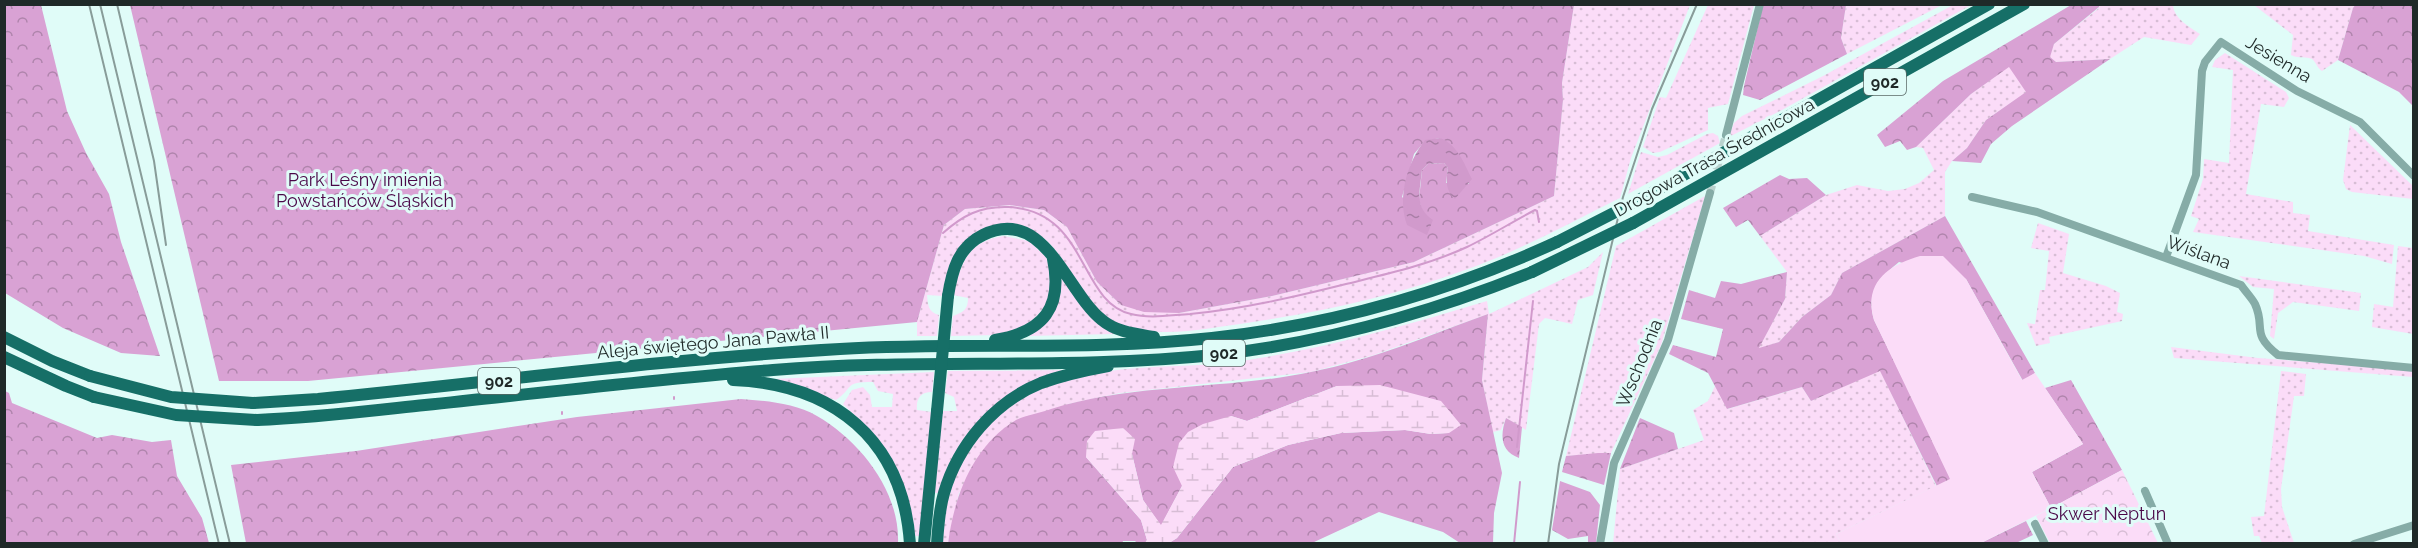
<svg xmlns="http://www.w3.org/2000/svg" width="2418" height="548" font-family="Raleway,sans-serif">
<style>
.grass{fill:url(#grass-dots)}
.forest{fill:url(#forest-crowns);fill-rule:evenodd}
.wetland{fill:url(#wetland-marsh)}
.park{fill:url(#park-crowns)}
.pitch{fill:#fbdcf8}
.water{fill:url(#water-ripples)}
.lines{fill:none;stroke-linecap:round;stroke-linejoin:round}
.stream{stroke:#d19acc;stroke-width:2}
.minor-tunnel{stroke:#b9d2ce;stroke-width:8;stroke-dasharray:8 4;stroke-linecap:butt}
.minor{stroke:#86aca7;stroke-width:8}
.primary{stroke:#166f67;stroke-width:12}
.rail{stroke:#889c99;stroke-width:2}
.primary-bridge{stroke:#166f67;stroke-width:12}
.labels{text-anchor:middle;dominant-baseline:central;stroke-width:6;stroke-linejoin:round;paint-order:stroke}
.shield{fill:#e0fcf8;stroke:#596866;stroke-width:1.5}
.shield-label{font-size:16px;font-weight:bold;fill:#1f2928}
.street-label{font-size:18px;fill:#1f2928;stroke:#e0fcf8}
.park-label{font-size:18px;fill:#4a0748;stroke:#e0fcf8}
</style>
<defs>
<pattern id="grass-dots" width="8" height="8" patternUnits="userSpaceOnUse" patternTransform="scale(1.5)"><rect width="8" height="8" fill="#fbdcf8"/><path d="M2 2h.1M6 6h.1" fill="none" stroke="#d7bdd5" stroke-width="1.8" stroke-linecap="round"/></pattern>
<pattern id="forest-crowns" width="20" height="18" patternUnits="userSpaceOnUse" patternTransform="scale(1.5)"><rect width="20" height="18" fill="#d9a2d4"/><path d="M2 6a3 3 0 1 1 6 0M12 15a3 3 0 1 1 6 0" fill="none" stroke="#af84ac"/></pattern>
<pattern id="wetland-marsh" width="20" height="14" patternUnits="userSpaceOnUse" patternTransform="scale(1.5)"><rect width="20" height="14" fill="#fbdcf8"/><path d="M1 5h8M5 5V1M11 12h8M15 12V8" fill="none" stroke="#d7bdd5"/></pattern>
<pattern id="park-crowns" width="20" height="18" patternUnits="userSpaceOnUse" patternTransform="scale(1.5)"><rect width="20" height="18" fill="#fbdcf8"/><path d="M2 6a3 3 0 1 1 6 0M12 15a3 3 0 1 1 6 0" fill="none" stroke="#d7bdd5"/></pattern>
<pattern id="water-ripples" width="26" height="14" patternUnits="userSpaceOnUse" patternTransform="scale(1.5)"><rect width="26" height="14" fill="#d19acc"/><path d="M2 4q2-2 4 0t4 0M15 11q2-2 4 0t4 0" fill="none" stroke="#a97ea6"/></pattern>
</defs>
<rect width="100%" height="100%" fill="#e0fcf8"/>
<path class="grass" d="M1574 5H1690L1631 158 1620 198C1570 223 1521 250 1468 269 1398 295 1327 311 1253 322 1223 326 1179 335 1149 331 1130 328 1111 324 1096 309 1076 289 1067 259 1046 240 1036 231 1025 229 1013 227 967 219 948 258 943 296L927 295C928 305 928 312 939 315L937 336H917V322L944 225 965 209 1010 205 1044 210 1067 227 1097 282 1121 305 1179 313 1272 296 1414 262 1554 196 1563 100 1562 83Z
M1708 5H1754L1728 104 1708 108V130L1660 152 1653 153 1643 147 1660 97 1666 98Z
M1846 5H1942L1847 54 1841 38Z
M1953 5H1971L1782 110 1729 137 1734 123 1742 116 1823 76Z
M2099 5H2173C2174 19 2190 27 2200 34L2191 45 2144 37 2110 59 2056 62 2049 57 2054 44 2099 8Z
M2254 5H2356L2353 8 2338 60 2322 71C2317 68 2316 62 2312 59 2306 56 2299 59 2291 55L2293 35Z
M2225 53 2286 92 2289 98 2284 107 2261 104 2246 194 2293 202V213L2310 215 2308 231 2394 245 2392 264 2364 256 2193 232 2199 219 2191 216 2203 179 2204 159 2229 163 2233 70 2212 67 2215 60Z
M2009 66 2027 92 1986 120 1967 148 1952 161 1945 172V216L1842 273 1831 295 1802 317 1779 342 1758 349 1785 299 1787 272 1760 236 1826 195 1857 185 1888 191 1905 189 1919 183 1934 170 1923 148 1916 147 1971 94Z
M2350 125 2413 186V199L2352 192 2346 189 2343 180Z
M1713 133 1718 136 1720 143 1628 194 1641 152 1658 157 1667 155 1707 134Z
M1705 196 1661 345 1611 453 1566 456 1616 246Z
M2038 223 2069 234 2063 273 2106 286 2120 293 2117 312 2123 314 2122 321 2049 337 2050 343 2036 346 2027 323 2035 324 2040 290H2045L2049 251 2031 248Z
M1004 236 1029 241 1046 257 1051 271 1049 303 1027 326 998 335 951 336 953 316C964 312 968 309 968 298L953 295C961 264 967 241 1004 236Z
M2398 246 2413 248V334L2372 327 2374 304 2393 307Z
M1603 252 1593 295 1578 300 1572 324 1545 318 1539 324 1526 430 1506 418 1501 430 1493 432 1482 380 1488 314 1374 355 1311 372 1120 393 1068 404 959 493 948 543 940 544C950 443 1003 387 1103 372 1151 364 1200 368 1248 360 1330 347 1408 325 1487 301L1489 314 1588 267Z
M1061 275 1116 334 1028 336C1048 316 1064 305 1061 275Z
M2239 276 2361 293 2359 311 2293 302 2278 313 2274 339 2270 336 2274 289 2253 287Z
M2171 347 2258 358 2413 370V377L2174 358Z
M1069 370 1005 399 940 493H934L942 411H957L954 397 945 393 948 371Z
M1880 370 1936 486 1836 534 1841 543 1613 544 1620 469 1704 440 1693 410 1708 401 1715 386 1728 409 1802 387 1811 401Z
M2281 371 2306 374 2304 396H2294L2281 489 2282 507 2294 543H2262L2259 536H2254L2251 517 2264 516Z
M934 372 932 392C920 392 916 399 917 410L932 412 920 536H913L867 427 843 404 852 390 863 387 870 395 872 407H892L893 394 878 391 873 382C843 382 855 387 836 400L772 379Z"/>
<path class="forest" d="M2356 4 2413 5V106L2399 92 2338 60 2353 8Z
M4 5H41L67 111 86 153 109 194 121 242 160 356 121 353 63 328 5 293Z
M130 5H1574L1562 83 1563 100 1554 196 1414 262 1272 296 1179 313 1144 312 1121 305 1097 282 1067 227 1044 210 1010 205 965 209 944 225 917 322 308 381H219ZM1440 138 1469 184 1446 183 1448 168 1444 163 1428 164 1422 170 1419 200 1423 213 1402 197 1414 154 1425 141Z
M1763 5H1846L1841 38 1847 54 1760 100 1743 95 1744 86Z
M2071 5H2099V7L2054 44 2050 57 2056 62 2110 59 2012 126 1991 144 1981 163 1952 161 1967 148 1986 120 2026 92 2009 67 1971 94 1916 147 1907 150 1900 141 1885 147 1877 135 1943 81Z
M1780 175 1789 179 1807 178 1826 195 1760 236 1748 220 1736 227 1723 208Z
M1945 216 2035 373 2023 381 1966 279 1899 262C1879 278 1866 293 1874 320L1983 542 2026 521 2033 535 2016 543H1965L1880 371 1811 401 1802 387 1727 409 1708 373 1669 354 1673 345 1716 357 1723 329 1681 319 1689 290 1715 298 1721 281 1741 284 1787 272 1785 299 1759 348 1779 342 1802 317 1831 295 1842 273Z
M1488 314 1482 380 1502 473 1494 513 1493 543H1460L1443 532 1379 512 1312 543H1169L1177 538 1233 467 1288 445 1341 433 1405 430 1431 434 1448 433 1337 386 1247 421 1231 416 1182 486 1161 526 1143 500 1132 454 1086 457 1141 520 1147 540 1145 543H1137L1135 541H1123L1122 544H948C954 496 973 446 1016 420 1026 415 1040 413 1051 409 1135 383 1225 390 1311 372 1372 360 1430 335 1488 314Z
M2071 380 2122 470 2051 508 2032 472 2083 444 2045 388Z
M5 391 9 393 12 403 97 438 112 435 152 442 171 440 177 476 202 518 209 543H5Z
M741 399C766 401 794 403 817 416 860 441 900 491 898 543H246L231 465 356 451 577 417Z
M1506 418 1522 427 1519 458C1500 451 1500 435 1506 418Z
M1640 418 1674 433 1678 449 1620 469Z
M1598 453H1611L1604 485 1562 472 1566 456Z
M1560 481 1590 492 1600 505 1596 543H1588V536L1568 539 1552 530Z"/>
<path class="wetland" d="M1380 385 1441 401 1461 425 1449 433 1431 434 1405 430 1341 433 1288 445 1233 467 1177 538 1169 543H1145L1147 540 1141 520 1086 457 1087 441 1095 431 1123 428 1135 439 1132 454 1143 500 1161 525 1182 486 1173 467 1179 443 1188 432 1203 424 1231 416 1247 421 1337 386Z"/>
<path class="park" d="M2122 470 2158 543H2050L2036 516Z"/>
<path class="pitch" d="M1920 256H1943L1966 279 2022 380 2035 373 2083 444 2032 472 2051 508 1981 543H1841L1836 534 1950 479 1874 320C1863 283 1888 265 1920 256Z"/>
<path class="water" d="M1440 138C1457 144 1464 163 1472 179L1455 199C1445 190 1446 180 1448 168L1444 163 1428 164 1422 170C1420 191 1414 207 1433 220L1427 235 1407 225C1397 197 1407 163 1425 140Z"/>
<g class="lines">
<path class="stream" d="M943 233C962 216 980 206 1008 207 1088 210 1078 302 1131 314 1150 319 1171 315 1190 314 1243 309 1294 297 1346 284 1387 274 1428 265 1467 247 1490 236 1512 222 1535 210L1537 211 1539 222
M668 343V347
M549 353 550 356
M674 397V399
M562 412V414
M1517 447 1533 301
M1514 544 1520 482"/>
<path class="minor-tunnel" d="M1710 193 1726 135"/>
<path class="minor" d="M1726 135 1760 4
M1972 197 2037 212 2241 285C2245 291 2252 298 2255 304 2266 328 2250 333 2278 355L2414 368
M2166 257 2196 175 2202 71 2205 62 2221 42 2297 91 2360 122 2414 176
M2145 491 2168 544
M2035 524 2045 544
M1600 544 1614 463 1668 340 1710 193
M2354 544 2414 525"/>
<path class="primary" d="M1639 200 1989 4
M1633 223 2024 4
M948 296C952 271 958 247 983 235 1045 205 1066 292 1102 320 1116 332 1136 334 1154 337
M4 337 52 361 90 376
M995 340C1044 332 1063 307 1053 259
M4 357 66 386 94 397
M733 380C833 384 903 439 910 544
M253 403 318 399C492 382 665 359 840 349 963 342 1089 351 1212 338 1331 325 1448 292 1557 242
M257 420C313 418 369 411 425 405 541 393 657 379 773 370 920 358 1068 370 1214 355 1324 343 1430 313 1532 272
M924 544 937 411
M937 544C938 527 939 510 944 493 958 445 994 402 1041 383 1063 375 1086 370 1108 366"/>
<path class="rail" d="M89 4 219 544
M100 4 230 544
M117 4 154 161 166 245
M1548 544 1559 464 1623 197 1652 109 1697 4"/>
<path class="primary-bridge" d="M1557 242 1639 200
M1532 272 1633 223
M90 376 171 397 253 403
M94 397 176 415 257 420
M937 411 948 296"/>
</g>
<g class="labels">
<g class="shield">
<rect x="1864" y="69" width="42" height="26" rx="4.5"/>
<rect x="1203" y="340" width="42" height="26" rx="4.5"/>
<rect x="478" y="368" width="42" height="26" rx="4.5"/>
</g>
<g class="shield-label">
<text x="1885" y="82">902</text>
<text x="1224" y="353">902</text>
<text x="499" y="381">902</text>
</g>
<g class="street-label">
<text transform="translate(2279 59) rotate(31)">Jesienna</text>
<text transform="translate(1714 157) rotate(-29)">Drogowa Trasa Średnicowa</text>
<text transform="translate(2199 252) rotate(20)">Wiślana</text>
<text transform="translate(713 342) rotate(-5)">Aleja świętego Jana Pawła II</text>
<text transform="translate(1639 363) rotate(-68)">Wschodnia</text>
</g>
<g class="park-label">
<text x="365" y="179">Park Leśny imienia<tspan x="365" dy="21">Powstańców Śląskich</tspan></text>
<text x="2107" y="513">Skwer Neptun</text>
</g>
</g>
<rect width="2418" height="548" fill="none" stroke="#1f2928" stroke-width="12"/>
</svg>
